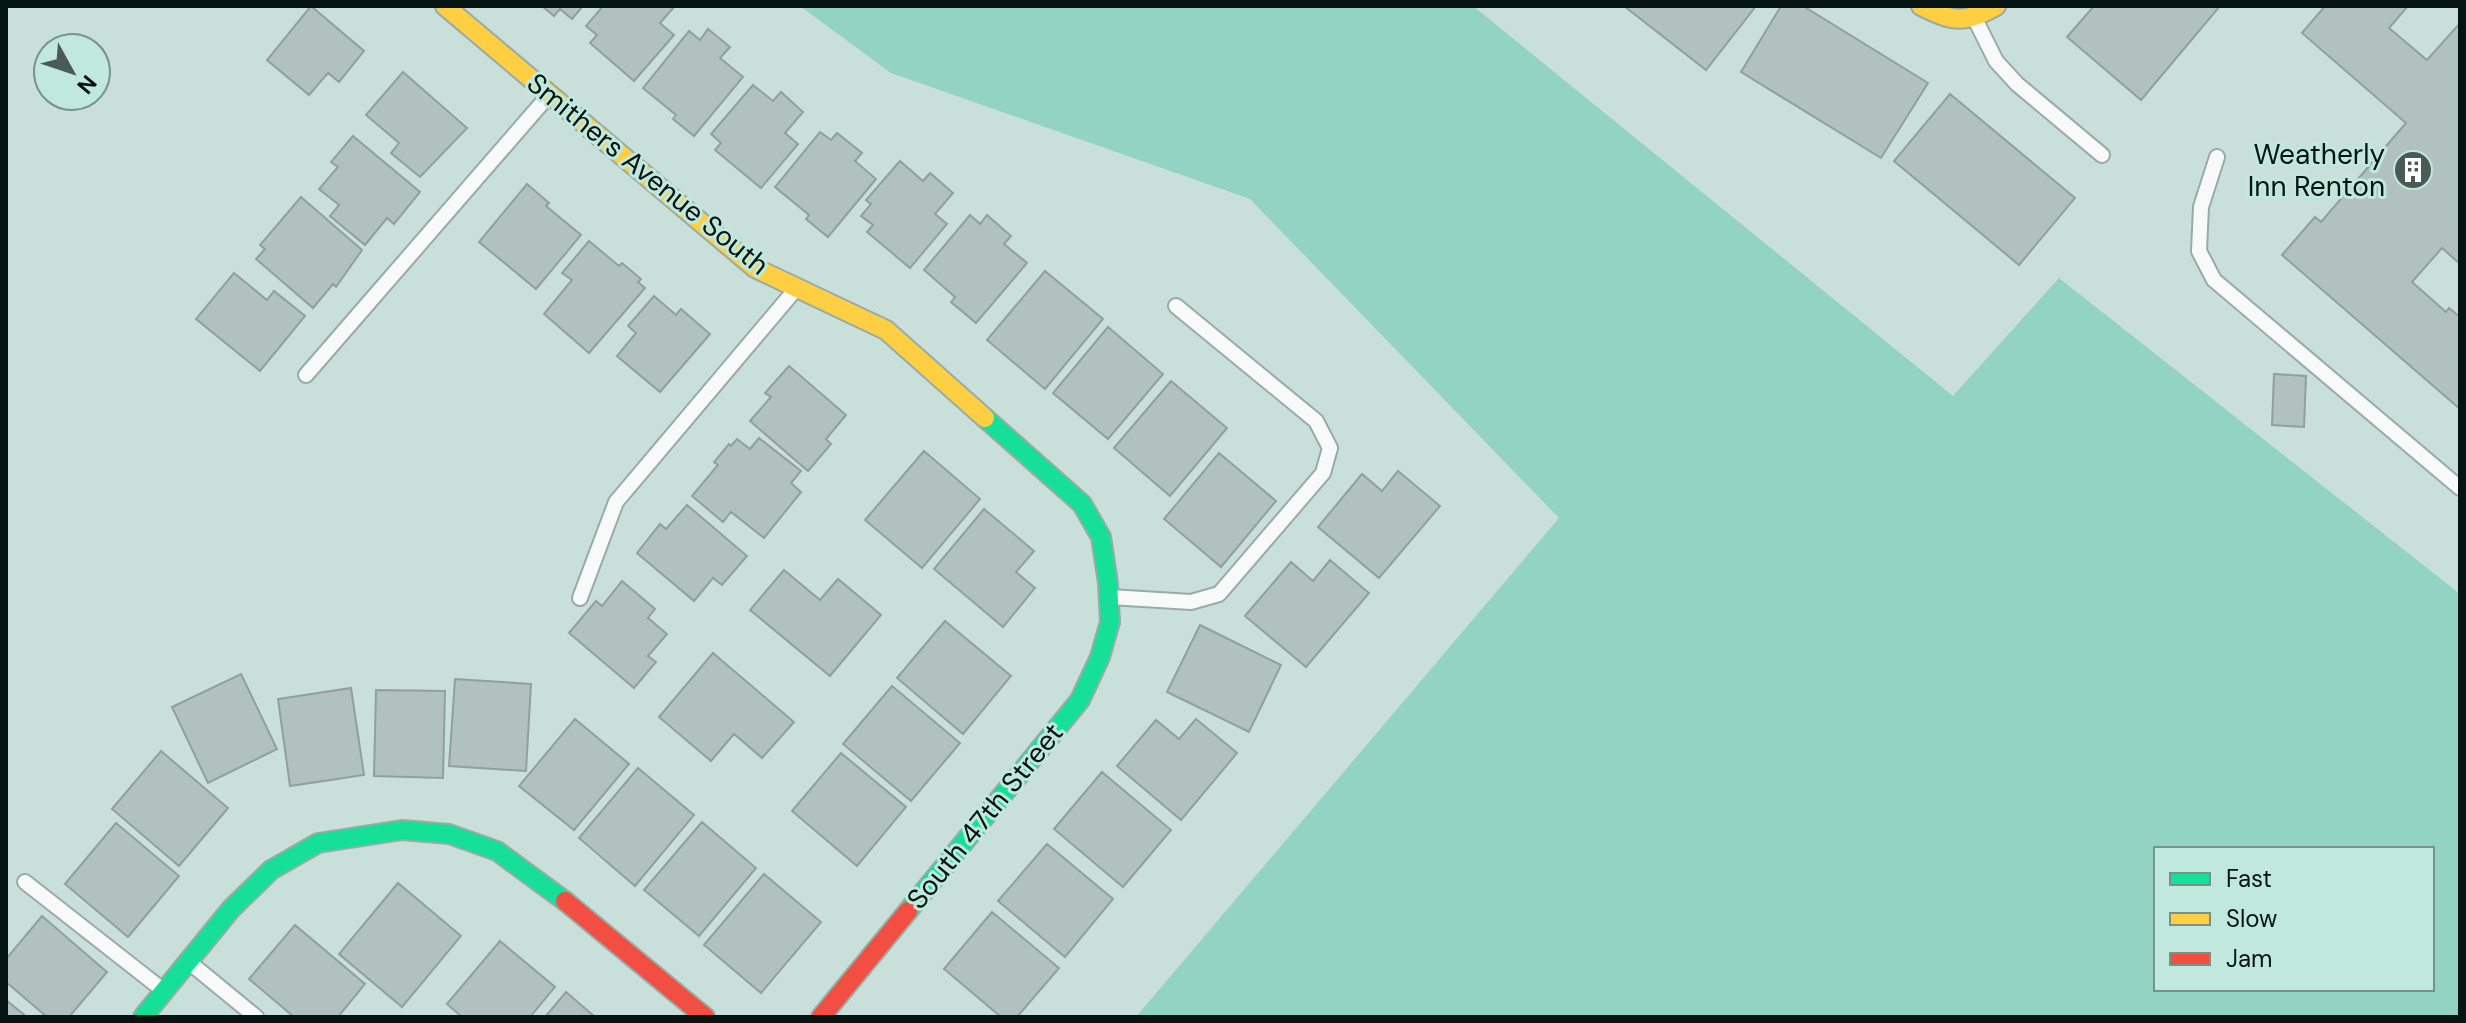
<svg xmlns="http://www.w3.org/2000/svg" width="2466" height="1023" font-family="'DM Sans',sans-serif">
<style>
.green{fill:#92d3c4;fill-rule:evenodd}
.building{fill:#b1c2be;stroke:#90a19c;stroke-width:2}
.lines{fill:none;stroke-linecap:round;stroke-linejoin:round}
.lane-casing{stroke:#99aba6;stroke-width:18}
.fast-casing{stroke:#99aba6;stroke-width:22}
.slow-casing{stroke:#99aba6;stroke-width:22}
.jam-casing{stroke:#99aba6;stroke-width:22}
.lane{stroke:#f7faf9;stroke-width:14}
.fast{stroke:#16e098;stroke-width:18}
.slow{stroke:#ffcf43;stroke-width:18}
.jam{stroke:#f24e42;stroke-width:18}
.labels{text-anchor:middle;dominant-baseline:central;stroke-width:6;stroke-linejoin:round;paint-order:stroke}
.poi-label{font-size:28px;fill:#051410;stroke:#c0e8dd;text-anchor:end}
.street-label{font-size:28px;fill:#051410;stroke:#c0e8dd}
</style>
<rect width="100%" height="100%" fill="#c9dfd9"/>
<path class="green" d="M800 6H1473L1953 396 2059 278 2460 594V1017H1136L1559 518 1250 199 891 73ZM2156 849H2432V989H2156Z"/>
<path class="building" d="M311 6 364 51 339 82 328 73 309 95 267 60Z
M542 6H583L572 19 560 9 554 16Z
M603 6H675L660 23 674 35 634 81 590 43 597 35 586 26Z
M1624 6H1756L1706 70Z
M1781 6H1803L1928 83 1881 158 1741 72Z
M2094 6H2220L2141 100 2067 37Z
M2325 6H2408L2389 28 2427 60 2460 23V264L2442 248 2412 282 2446 312 2449 308 2460 317V409L2282 255 2315 217 2321 222 2406 123 2302 33Z
M708 29 730 47 720 58 743 77 694 136 673 119 676 115 643 88 689 31 700 40Z
M403 72 467 128 420 177 391 153 399 143 366 115Z
M753 85 773 101 781 92 803 112 785 133 798 144 761 188 715 150 721 143 711 134Z
M1950 94 2075 198 2019 265 1894 161Z
M820 132 831 140 837 133 862 153 855 161 876 179 828 237 806 219 809 215 775 187Z
M353 136 420 192 394 224 387 218 365 245 330 216 339 205 319 189 338 167 331 162Z
M900 161 923 181 930 173 953 193 935 214 947 224 910 268 867 232 873 225 861 216 871 204 866 200Z
M527 184 549 203 546 206 581 235 536 289 479 242Z
M301 197 362 250 336 287 333 284 313 308 256 259 265 249 260 245Z
M970 215 980 224 987 215 1011 236 1004 244 1027 263 976 323 951 302 955 297 924 270Z
M589 241 619 266 622 263 641 279 638 282 645 288 589 353 544 314 572 280 562 273Z
M1045 271 1103 319 1045 389 987 340Z
M234 273 267 300 274 291 305 316 260 371 196 319Z
M654 296 676 315 681 309 710 334 660 392 617 356 636 333 628 326Z
M1108 327 1163 374 1108 439 1053 393Z
M789 366 846 415 826 439 831 444 808 471 750 421 771 397 765 393Z
M2274 374 2306 376 2304 427 2272 425Z
M1171 381 1227 428 1170 496 1114 448Z
M759 438 801 471 791 483 801 492 764 538 731 512 723 522 692 496 718 465 714 462 729 444 731 446 737 439 750 449Z
M924 451 980 499 922 568 865 520Z
M1219 453 1276 501 1221 567 1164 519Z
M1398 471 1440 506 1379 578 1318 527 1362 474 1382 491Z
M687 505 747 556 722 585 713 578 694 601 637 553 660 524 666 529Z
M984 509 1034 551 1016 572 1035 588 1003 627 934 569Z
M1330 560 1369 593 1306 667 1245 616 1291 562 1313 581Z
M784 570 820 600 838 579 881 615 830 676 750 610Z
M622 581 655 609 648 618 667 634 648 656 656 662 634 688 569 633 596 601 602 606Z
M945 621 1011 676 963 734 897 678Z
M1200 625 1281 665 1249 732 1167 692Z
M713 653 794 722 762 758 734 734 711 761 659 717Z
M241 674 277 749 208 783 172 707Z
M455 679 531 684 526 771 449 766Z
M892 686 960 743 911 801 843 744Z
M351 688 364 775 290 786 278 699Z
M376 690 445 691 443 778 374 776Z
M575 719 629 764 574 830 519 786Z
M1196 719 1237 753 1181 820 1117 766 1156 720 1179 739Z
M161 751 228 808 179 866 112 809Z
M841 753 906 807 857 866 792 811Z
M638 768 694 815 635 886 579 838Z
M1102 772 1171 830 1123 887 1054 829Z
M702 822 756 868 699 936 644 890Z
M116 823 179 876 128 937 65 884Z
M1047 844 1113 899 1065 957 998 901Z
M764 874 821 922 761 993 704 945Z
M398 883 461 936 402 1007 339 954Z
M992 912 1059 968 1017 1017H1001L944 969Z
M42 916 107 972 69 1017H47L6 982V959Z
M295 925 365 984 338 1017H294L249 979Z
M500 941 555 987 530 1017H462L447 1004Z
M566 992 595 1017H545Z
M6 1000 27 1017H6Z"/>
<g class="lines">
<g class="lane-casing">
<path id="lane" d="M1975 19 1996 61 2017 84 2102 155
M2217 157 2201 207 2199 251 2214 280 2460 488
M306 375 549 95
M1110 597 1191 602 1219 594 1323 473 1330 448 1316 421 1176 306
M580 598 616 502 795 290
M25 882 164 991
M189 962 256 1017"/>
</g>
<g class="fast-casing">
<path id="fast" d="M908 911 1080 700 1100 657 1110 622 1108 583 1101 537 1082 504 985 418
M143 1017 231 909 271 870 318 843 402 830 449 834 497 851 565 901"/>
</g>
<g class="slow-casing">
<path id="slow" d="M445 6 755 268 886 330 985 418
M1921 6C1954 22 1963 24 1996 6"/>
</g>
<g class="jam-casing">
<path id="jam" d="M565 901 705 1017
M821 1017 908 911"/>
</g>
<use href="#lane" class="lane"/>
<use href="#fast" class="fast"/>
<use href="#slow" class="slow"/>
<use href="#jam" class="jam"/>
</g>
<defs>
<g id="building-disc" transform="scale(2)"><circle r="9.5" fill="#4a5b56" stroke="#c0e8dd"/><path d="M-4-6H4V6H1V3H-1V6H-4ZM-2.5-4.3h1.7v1.8h-1.7ZM.8-4.3h1.7v1.8H.8ZM-2.5-1h1.7V.8h-1.7ZM.8-1h1.7V.8H.8Z" fill="#fff"/></g>
</defs>
<g fill-rule="evenodd">
<use href="#building-disc" x="2413" y="170"/>
</g>
<g class="labels">
<g class="poi-label">
<text x="2385" y="154">Weatherly<tspan x="2385" dy="32">Inn Renton</tspan></text>
</g>
<g class="street-label">
<text transform="translate(648 174) rotate(39)">Smithers Avenue South</text>
<text transform="translate(985 816) rotate(-51)">South 47th Street</text>
</g>
</g>
<rect width="2466" height="1023" fill="none" stroke="#051410" stroke-width="16"/>
<rect x="2154" y="847" width="280" height="144" fill="#c0e8dd" stroke="#75938b" stroke-width="2"/>
<rect x="2170" y="873" width="40" height="12" fill="#16e098" stroke="#75938b" stroke-width="2"/>
<text x="2226" y="887" font-size="24" fill="#051410">Fast</text>
<rect x="2170" y="913" width="40" height="12" fill="#ffcf43" stroke="#75938b" stroke-width="2"/>
<text x="2226" y="927" font-size="24" fill="#051410">Slow</text>
<rect x="2170" y="953" width="40" height="12" fill="#f24e42" stroke="#75938b" stroke-width="2"/>
<text x="2226" y="967" font-size="24" fill="#051410">Jam</text>
<g transform="translate(72 72) rotate(130)"><circle r="38" fill="#c0e8dd" stroke="#75938b" stroke-width="2"/>
<path d="M0-6L14 30L0 20L-14 30Z" fill="#4a5b56"/>
<text y="-12" font-size="22" font-weight="bold" text-anchor="middle" fill="#051410">N</text>
</g>
</svg>
